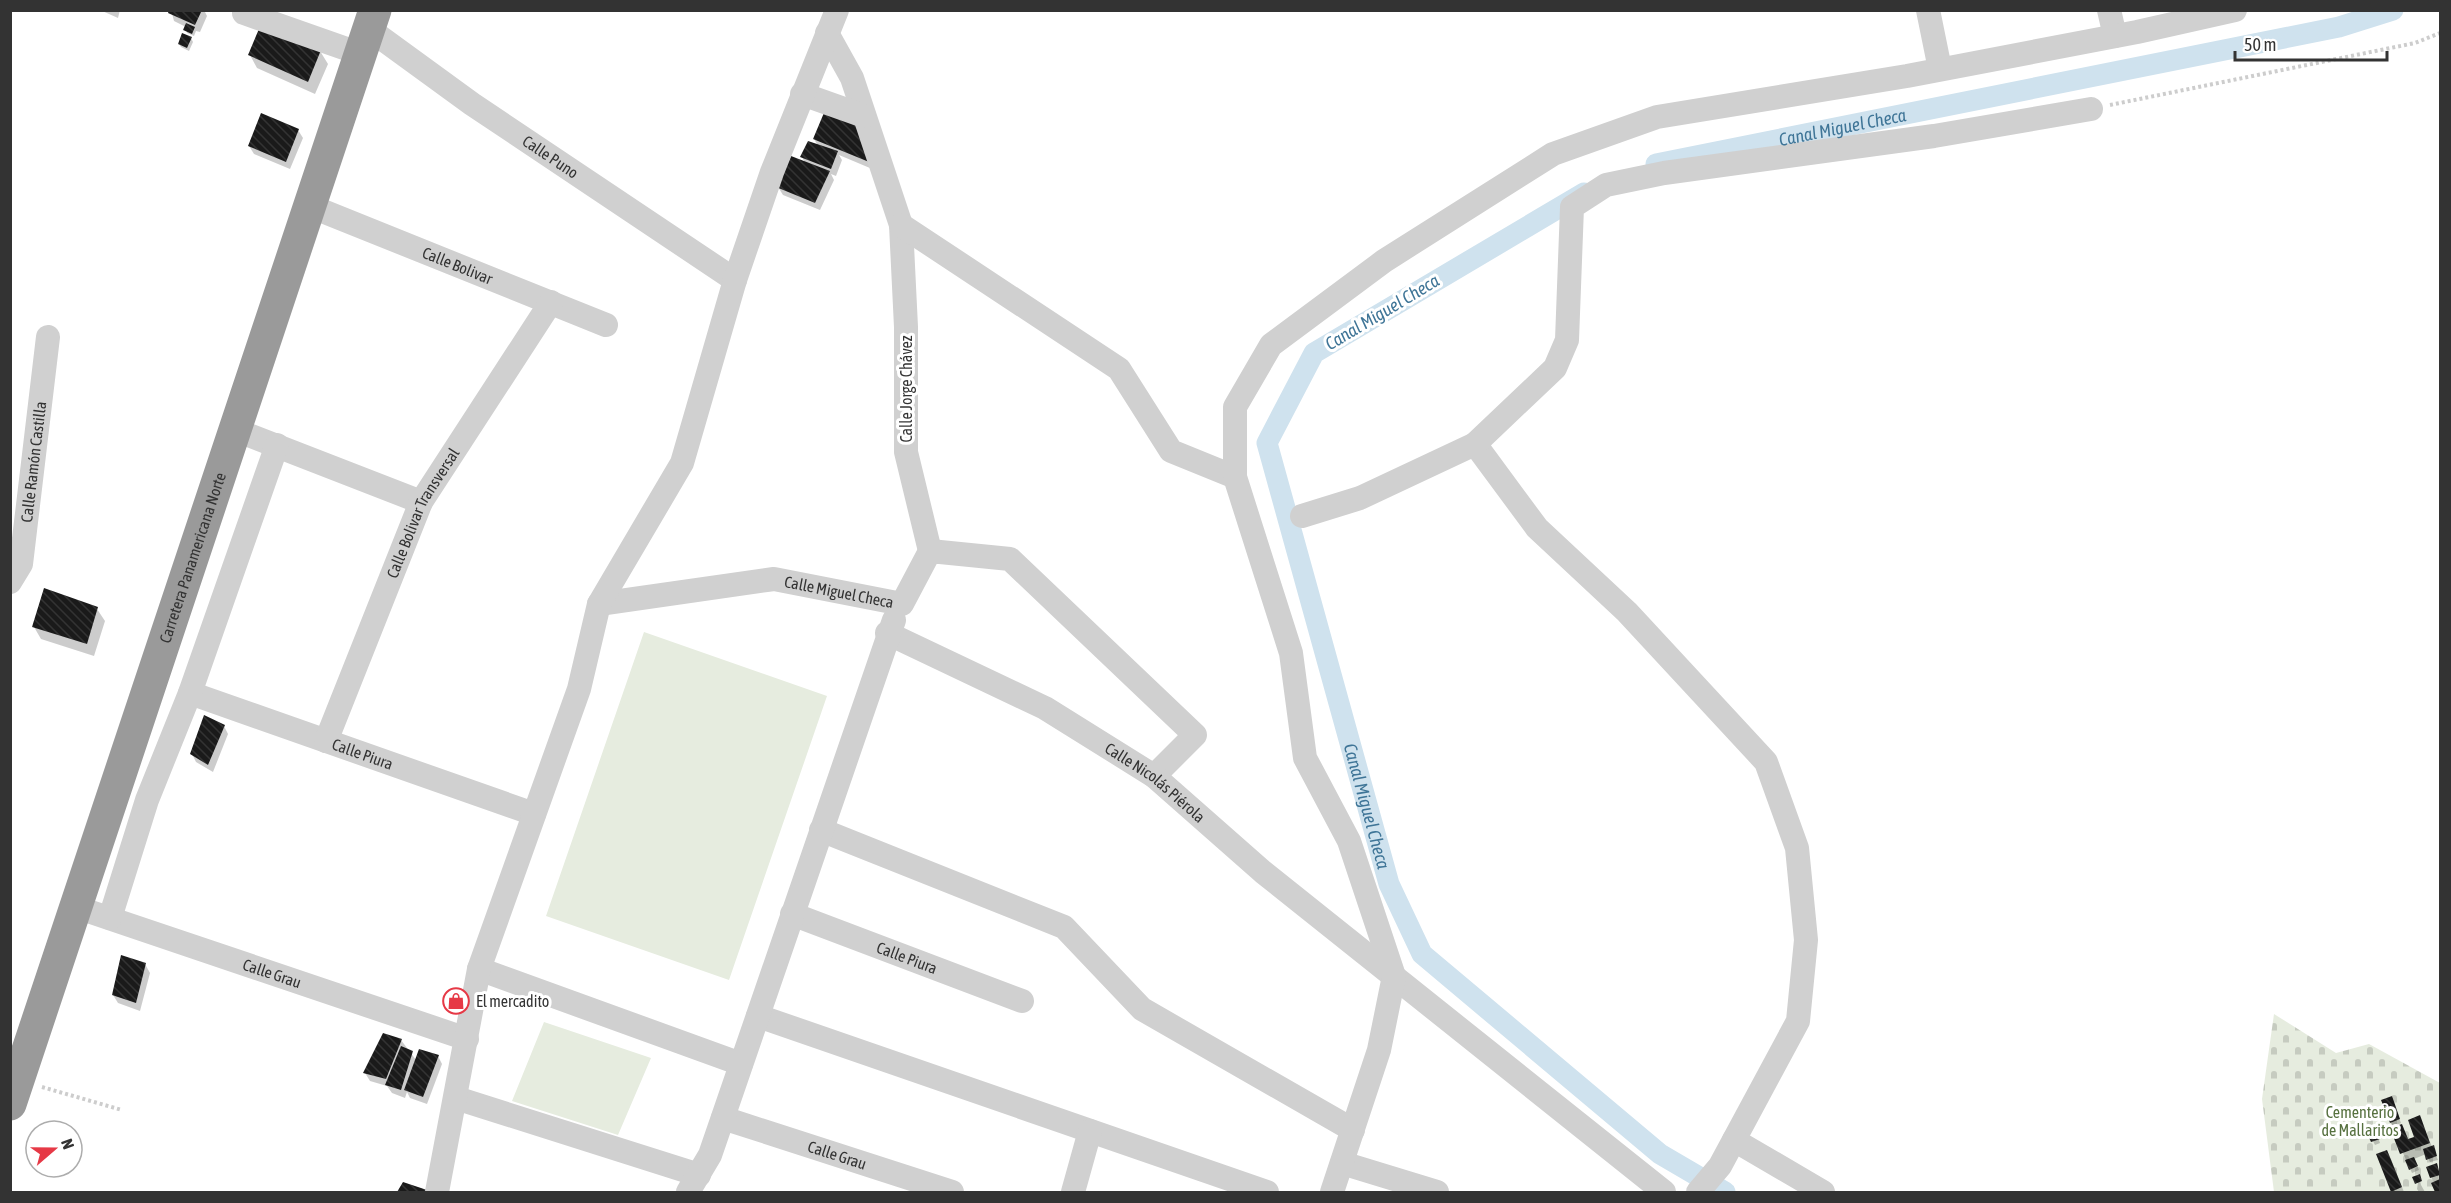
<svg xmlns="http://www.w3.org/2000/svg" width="2451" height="1203" font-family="'Asap Condensed',sans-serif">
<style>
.cemetery{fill:url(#cemetery-stones)}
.park{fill:#e6ecdf}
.shadow{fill:#0003}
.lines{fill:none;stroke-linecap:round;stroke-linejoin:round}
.canal{stroke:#cfe2ee;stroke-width:21}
.building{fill:url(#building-back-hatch)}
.path{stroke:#cdcdcd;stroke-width:4;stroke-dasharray:3 3;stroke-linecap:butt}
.minor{stroke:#d0d0d0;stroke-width:24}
.highway{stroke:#9a9a9a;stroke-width:33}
.labels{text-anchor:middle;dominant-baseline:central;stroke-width:6;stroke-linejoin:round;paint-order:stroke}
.street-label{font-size:16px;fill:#333;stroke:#fff}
.poi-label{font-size:16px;fill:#333;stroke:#fff;text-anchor:start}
.park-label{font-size:16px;fill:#56703f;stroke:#fff}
.water-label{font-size:18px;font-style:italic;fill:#3f7597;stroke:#fff}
</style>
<defs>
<pattern id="cemetery-stones" width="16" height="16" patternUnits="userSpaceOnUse" patternTransform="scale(1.5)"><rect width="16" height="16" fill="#e6ecdf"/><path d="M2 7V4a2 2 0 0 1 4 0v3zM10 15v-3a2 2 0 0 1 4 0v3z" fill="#c6cbc0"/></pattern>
<pattern id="building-back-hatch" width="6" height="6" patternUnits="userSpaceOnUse" patternTransform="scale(1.5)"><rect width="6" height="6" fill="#1a1a1a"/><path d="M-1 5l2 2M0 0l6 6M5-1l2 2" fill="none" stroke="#333"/></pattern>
</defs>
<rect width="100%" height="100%" fill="#fff"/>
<path class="cemetery" d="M2274 1014 2336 1053 2369 1044 2440 1083V1192H2274L2262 1099Z"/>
<path class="park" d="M644 632 827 696 729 980 546 916Z
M544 1022 651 1058 618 1135 512 1101Z"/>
<path class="shadow" d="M100 10H120L118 18Z
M171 10H204L207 16 200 32 196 31 194 36 187 33 186 27 174 21Z
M191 38 193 42 189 51 181 47 179 44Z
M320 51 328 64 315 94 257 68 250 55Z
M826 110 877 171 839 155 842 160 836 176 831 174 834 180 820 210 783 195 778 187 805 163 802 157 818 146 814 139Z
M298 130 303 138 290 169 254 154 249 146Z
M97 609 105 621 94 656 41 639 34 627Z
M224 726 228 734 213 772 196 762 192 754Z
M145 964 150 973 140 1011 118 1003 113 995Z
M401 1040 416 1060 438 1056 442 1064 427 1104 410 1098 407 1092 405 1098 392 1093 387 1086 370 1081 365 1073Z
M2383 1101 2393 1102 2401 1123 2393 1127Z
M2419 1117 2438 1160 2430 1162 2426 1154 2414 1159 2419 1170 2412 1173 2392 1129 2402 1126 2409 1140 2416 1137Z
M2368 1131 2376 1132 2380 1143 2375 1145Z
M2387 1151 2391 1159 2404 1192H2393L2378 1154Z
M2428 1168 2438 1169 2440 1192H2437Z
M2419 1176 2421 1185 2425 1192H2419L2417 1189Z"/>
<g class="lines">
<g class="canal">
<path id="s1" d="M1656 164 2339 27 2393 10"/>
<path id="s2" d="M1584 193 1314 353 1267 443 1389 884 1422 954 1660 1154 1725 1192"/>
</g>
</g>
<path class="building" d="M169 10H202L195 25 168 13Z
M186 23 195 27 192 34 183 30Z
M261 24 321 50 308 82 248 55Z
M182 33 192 37 187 48 178 44Z
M826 108 861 125 874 164 813 139Z
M261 113 299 129 286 162 248 146Z
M808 141 838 151 831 169 800 157Z
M791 156 830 171 815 203 776 187Z
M44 588 98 607 87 644 32 627Z
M204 715 225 725 208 765 190 754Z
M121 955 146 963 136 1003 112 995Z
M383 1033 402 1039 386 1079 363 1073Z
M401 1046 413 1051 401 1090 385 1085Z
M419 1049 439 1055 423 1097 404 1090Z
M2392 1096 2400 1119 2390 1123 2381 1100Z
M2420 1115 2430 1143 2400 1154 2390 1128 2402 1124 2408 1139 2414 1137 2408 1120Z
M2375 1127 2380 1139 2371 1142 2366 1131Z
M2434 1145 2437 1156 2426 1160 2423 1149Z
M2387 1150 2402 1187 2391 1192 2376 1154Z
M2414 1157 2418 1166 2409 1170 2405 1160Z
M2437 1163 2440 1175 2430 1178 2426 1167Z
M2420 1174 2422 1181 2415 1184 2412 1177Z
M2440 1179V1192H2435L2431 1183Z
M403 1182 433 1192H397Z"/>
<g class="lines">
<path class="path" d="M2110 105 2415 43 2440 33
M42 1087 122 1110"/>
<g class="minor">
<path d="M1928 10 1940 69"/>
<path d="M2109 10 2115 36"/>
<path d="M244 13 361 54"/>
<path id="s3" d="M369 29 472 104 735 280"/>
<path d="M827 33 852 78 901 225 906 327V452L930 551"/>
<path d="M802 94 864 116"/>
<path id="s4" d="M310 206 606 325"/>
<path d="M901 225 1119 369 1171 451 1235 477"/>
<path d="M236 430 421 502"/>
<path d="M1475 444 1537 528 1627 612 1766 762 1797 848 1806 940 1798 1021 1720 1166 1698 1192"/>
<path d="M1302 516 1360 498 1475 444 1555 368 1567 340 1572 207 1606 185 1664 173 1934 136 2091 109"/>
<path id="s5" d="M10 582 21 564 48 337"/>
<path id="s6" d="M599 604 774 579 902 604 930 551 1010 559 1195 735 1154 776"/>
<path id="s7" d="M887 633 1045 708 1154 776 1263 872 1664 1192"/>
<path id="s8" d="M190 693 534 814"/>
<path id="s9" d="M326 741 421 502 551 302"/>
<path d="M821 830 1064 927 1142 1009 1353 1130"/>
<path id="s10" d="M76 907 467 1039"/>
<path id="s11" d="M792 914 1022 1001"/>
<path d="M110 918 147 800 190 693 277 445"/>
<path d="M479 969 741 1064"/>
<path d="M758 1016 1267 1192"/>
<path d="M456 1098 699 1175"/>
<path id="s12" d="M723 1118 952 1192"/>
<path d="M1734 1140 1823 1192"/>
<path d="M1342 1163 1437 1192"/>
<path d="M437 1192 479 969 579 689 599 604 682 463 735 280 772 172 837 10"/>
<path d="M688 1192 710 1155 894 620"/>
<path d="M1073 1192 1090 1131"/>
<path d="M1332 1192 1379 1050 1394 976 1349 841 1305 758 1291 653 1235 477V407L1271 345 1384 261 1553 154 1657 117 1907 76 2137 32 2235 10"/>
</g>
<path class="highway" id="s13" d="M10 1104 375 10"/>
</g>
<defs>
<g id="shop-ring" transform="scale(1.35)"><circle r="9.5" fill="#fff" stroke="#e63946" stroke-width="1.5"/><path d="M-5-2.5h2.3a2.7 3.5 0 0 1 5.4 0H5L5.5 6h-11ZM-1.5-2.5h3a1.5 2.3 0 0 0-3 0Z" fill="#e63946"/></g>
</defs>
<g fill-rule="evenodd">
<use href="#shop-ring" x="456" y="1001"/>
</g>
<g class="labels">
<g class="street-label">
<text stroke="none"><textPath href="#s3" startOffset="222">Calle Puno</textPath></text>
<text stroke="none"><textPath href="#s4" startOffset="159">Calle Bolivar</textPath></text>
<text transform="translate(906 389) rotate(-90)">Calle Jorge Chávez</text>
<text stroke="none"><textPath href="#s5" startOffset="124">Calle Ramón Castilla</textPath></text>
<text stroke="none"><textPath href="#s9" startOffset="248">Calle Bolivar Transversal</textPath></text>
<text stroke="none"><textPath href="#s13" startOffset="576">Carretera Panamericana Norte</textPath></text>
<text stroke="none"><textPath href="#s6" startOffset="243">Calle Miguel Checa</textPath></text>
<text stroke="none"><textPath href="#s8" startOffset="183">Calle Piura</textPath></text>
<text stroke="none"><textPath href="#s7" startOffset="308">Calle Nicolás Piérola</textPath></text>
<text stroke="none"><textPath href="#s11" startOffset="123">Calle Piura</textPath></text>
<text stroke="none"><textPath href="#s10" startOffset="207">Calle Grau</textPath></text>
<text stroke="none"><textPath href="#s12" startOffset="120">Calle Grau</textPath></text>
</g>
<g class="poi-label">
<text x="476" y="1001">El mercadito</text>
</g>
<g class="park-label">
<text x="2360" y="1112">Cementerio<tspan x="2360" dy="18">de Mallaritos</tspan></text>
</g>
<g class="water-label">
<text stroke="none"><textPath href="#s1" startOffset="190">Canal Miguel Checa</textPath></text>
<text transform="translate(1382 312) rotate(-31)">Canal Miguel Checa</text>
<text stroke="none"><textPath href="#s2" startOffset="792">Canal Miguel Checa</textPath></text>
</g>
</g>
<rect width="2451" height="1203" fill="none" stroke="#333333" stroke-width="24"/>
<g transform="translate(54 1149) rotate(70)"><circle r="28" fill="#ffffff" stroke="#adadad" stroke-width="1.5"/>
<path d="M0-4.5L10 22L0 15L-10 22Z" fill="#e63946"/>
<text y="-9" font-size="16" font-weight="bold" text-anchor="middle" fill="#333333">N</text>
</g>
<path d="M2235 51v9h152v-9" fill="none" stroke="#333333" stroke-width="3"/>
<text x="2244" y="51" font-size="18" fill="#333333" stroke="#ffffff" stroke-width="4.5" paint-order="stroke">50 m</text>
</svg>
